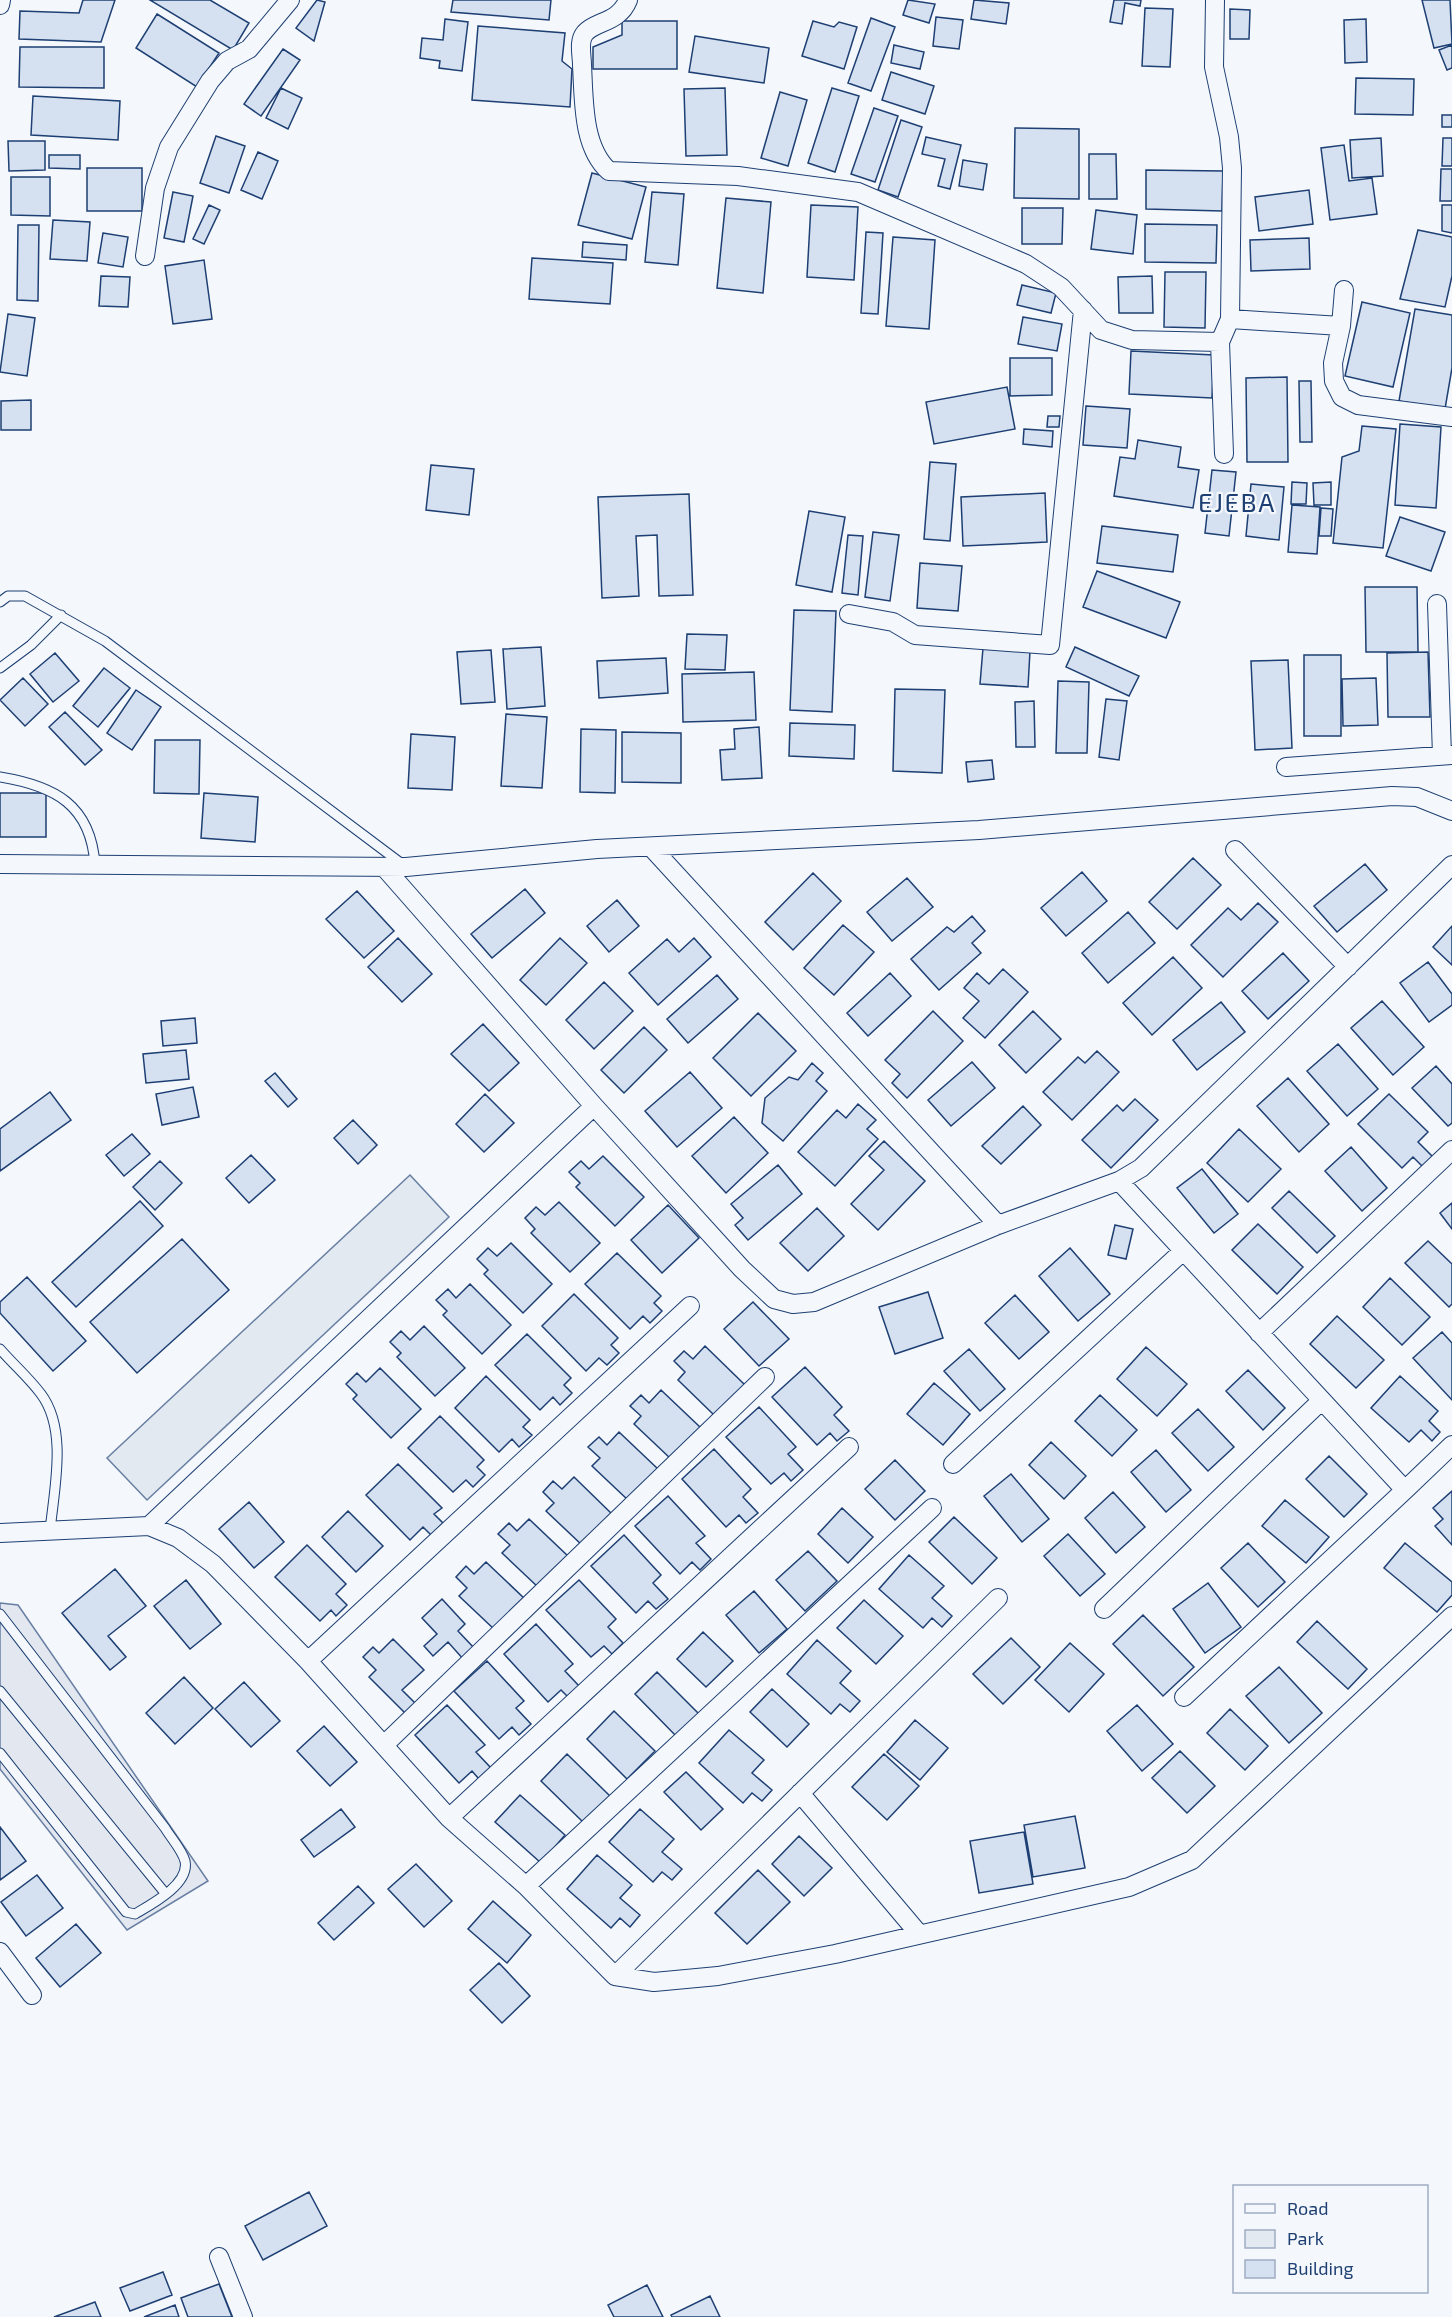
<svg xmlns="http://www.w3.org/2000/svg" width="1452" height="2317" font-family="'Exo 2',sans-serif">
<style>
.green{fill:#e3e9f0;stroke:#687fa3;stroke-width:1.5}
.parking{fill:#e3e8f0;stroke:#687fa3;stroke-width:1.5}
.building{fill:#d5e0f0;stroke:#1d3f73;stroke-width:1.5}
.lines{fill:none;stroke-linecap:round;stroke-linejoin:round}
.lane-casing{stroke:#1d3f73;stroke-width:11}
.street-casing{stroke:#1d3f73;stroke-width:20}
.lane{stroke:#f4f7fb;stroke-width:9}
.street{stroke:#f4f7fb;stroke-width:18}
.labels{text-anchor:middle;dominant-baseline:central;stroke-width:4.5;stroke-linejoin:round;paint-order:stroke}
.quarter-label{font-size:26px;letter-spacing:1.5px;fill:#1d3f73;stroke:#f4f7fb}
</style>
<rect width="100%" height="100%" fill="#f4f7fb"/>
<path class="green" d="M410 1175 449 1217 147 1500 107 1458Z"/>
<path class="parking" d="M0 1603 18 1605 208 1881 127 1930 0 1769Z"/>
<path class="building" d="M83 0H115L101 42 19 39 20 11 79 13Z
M150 0H210L249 23 233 50Z
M317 0 325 2 314 41 296 28Z
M453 0H551L549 20 451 12Z
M908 0 935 4 929 23 903 15Z
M974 0 1009 3 1006 24 971 19Z
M1114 0H1141L1140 6 1125 3 1122 24 1110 22Z
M1422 0H1450L1452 44 1434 48Z
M1145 8 1173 9 1170 67 1142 66Z
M1230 9 1250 10 1249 39H1230Z
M157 14 219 53 197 87 136 48Z
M936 17 963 20 959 49 933 46Z
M871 18 895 27 871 91 848 83Z
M445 19 468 22 462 71 439 68 440 61 420 58 422 38 443 40Z
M1366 19 1367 62 1345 63 1344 20Z
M622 21H677V69H593V47L622 35Z
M813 21 834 27 839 22 857 27 844 69 802 56Z
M478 26 565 33 562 61 572 69 570 107 472 100Z
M695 36 769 48 764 83 689 72Z
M894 45 924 52 920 69 891 63Z
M1452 45V68L1447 70 1439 50Z
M20 47H104V88L19 87Z
M283 49 300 60 261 116 244 104Z
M891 72 934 86 925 114 882 100Z
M1356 78 1414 79 1413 115 1355 114Z
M281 88 302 98 288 129 266 118Z
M725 88 727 155 686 156 684 89Z
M832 88 859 96 835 172 808 163Z
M780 92 807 100 788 166 761 158Z
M33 96 120 101 118 140 31 135Z
M874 108 898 116 875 182 851 174Z
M1442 115H1452V127H1442Z
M901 120 922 127 898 197 878 190Z
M1015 128 1079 129V199L1014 198Z
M216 136 245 146 229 193 200 183Z
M926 137 961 145 950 189 938 186 945 159 922 154Z
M1381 138 1383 176 1352 178 1350 140Z
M1443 138H1452V166H1442Z
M8 141H45V170L9 171Z
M1344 145 1349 181 1372 178 1377 214 1330 220 1321 148Z
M258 152 278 161 262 199 241 190Z
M1089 154H1116L1117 199H1089Z
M49 155H80V169L49 168Z
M963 160 987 164 983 190 959 186Z
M87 168H142V211H87Z
M1441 169H1452V201H1440Z
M1146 170 1223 171 1222 211 1146 209Z
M592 173 646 187 632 239 578 225Z
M11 177H50V216L11 215Z
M1309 190 1313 224 1259 231 1255 197Z
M173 192 193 196 184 242 164 238Z
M652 192 684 194 678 265 645 262Z
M726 198 771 202 763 293 717 288Z
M209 205 220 210 204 244 193 239Z
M811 205 858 207 854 280 807 277Z
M1442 205H1452V233L1442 231Z
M1022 208H1063L1062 244H1022Z
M1096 210 1137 215 1133 254 1091 249Z
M53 220 90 222 87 261 50 259Z
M1145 224 1217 225 1216 263 1145 262Z
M18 225H39L38 301 17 300Z
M1418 230 1452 237V276L1445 307 1400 299Z
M866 232 883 233 878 314 861 313Z
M103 233 128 237 123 267 98 263Z
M893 237 935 240 929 329 886 326Z
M1309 238 1310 269 1251 271 1250 240Z
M583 242 627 245 626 260 582 257Z
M532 258 613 263 610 304 529 299Z
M204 260 212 319 173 324 165 266Z
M1165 272H1206L1205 328 1164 327Z
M101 276 130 277 128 307 99 306Z
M1152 276 1153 313H1119L1118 277Z
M1022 285 1056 293 1051 313 1017 305Z
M1362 302 1410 313 1393 387 1345 376Z
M1415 309 1452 315V368L1445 409 1399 401Z
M8 314 35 318 27 376 0 372Z
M1023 317 1062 324 1057 351 1018 344Z
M1131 351 1214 355 1212 398 1129 394Z
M1010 358H1052V395L1010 396Z
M1287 377 1288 462H1247L1246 378Z
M1299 381H1311L1312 442H1300Z
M1007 387 1015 429 934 444 926 402Z
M31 400V430H1V401Z
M1086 406 1130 409 1127 448 1083 445Z
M1048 416H1060L1059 427H1047Z
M1400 424 1441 427 1436 508 1395 505Z
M1362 426 1396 429 1383 548 1333 543 1342 457 1359 451Z
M1024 429 1053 431 1052 447 1023 444Z
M1138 440 1181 447 1178 467 1199 470 1193 508 1114 496 1120 457 1135 459Z
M930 462 956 464 950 541 924 539Z
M431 465 474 469 469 515 426 510Z
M1212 470 1236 472 1229 536 1205 533Z
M1292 482 1307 483 1306 504H1291Z
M1331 482V505H1314L1313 483Z
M1251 484 1284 487 1279 540 1246 536Z
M1045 493 1047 542 963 546 961 497Z
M689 494 693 595 659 596 657 535 636 536 639 596 602 598 598 497Z
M1292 505 1320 507 1317 554 1288 552Z
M1321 508 1333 509 1331 536H1319Z
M809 511 845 517 832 592 796 585Z
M1400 517 1445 532 1431 571 1386 556Z
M1102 526 1178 535 1173 572 1097 563Z
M873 532 899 535 890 601 865 597Z
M848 535 863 536 858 595 842 593Z
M920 563 962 566 958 611 917 608Z
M1097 571 1180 602 1166 638 1083 607Z
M1365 587H1417L1418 652H1366Z
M794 610 836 611 832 712 790 710Z
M687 634 727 635 725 670 685 669Z
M541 647 545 706 507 709 503 649Z
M1075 647 1139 676 1129 696 1066 667Z
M983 648 1030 651 1028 687 980 684Z
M491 650 495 702 461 704 457 652Z
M1428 652 1430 717H1388L1387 653Z
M55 653 79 681 53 702 30 674Z
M1304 655H1341V736H1304Z
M666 658 668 693 599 698 597 661Z
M1288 660 1292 748 1255 750 1251 661Z
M104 668 130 688 98 727 73 706Z
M754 672 756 720 683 722 682 674Z
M23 678 48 704 25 726 0 700Z
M1376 678 1378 725 1343 726 1342 679Z
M1058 681 1089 682 1087 753H1056Z
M895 689 945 690 942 773 893 771Z
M136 690 161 707 132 750 107 733Z
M1106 699 1127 701 1119 760 1099 757Z
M1034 701 1035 747H1016L1015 702Z
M65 712 102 750 85 765 49 727Z
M506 714 547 717 542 788 501 786Z
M790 723 855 725 854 759 789 756Z
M759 727 762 778 722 780 720 750 735 749 734 729Z
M581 729 616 730 615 793 580 792Z
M622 732 681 733V783L622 782Z
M411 734 455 737 452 790 408 788Z
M155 740H200L199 794 154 793Z
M992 760 994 779 968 782 966 762Z
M0 793H46V837H0Z
M204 793 258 797 255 842 201 838Z
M1193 858 1221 885 1177 929 1149 902Z
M1365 864 1387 890 1337 932 1314 906Z
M1082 872 1107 901 1066 936 1041 908Z
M813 873 841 901 793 950 765 922Z
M907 878 933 907 892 941 867 912Z
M525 889 545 913 492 958 471 934Z
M357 891 394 931 364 958 326 919Z
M617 900 639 926 609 952 587 926Z
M1258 903 1278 922 1223 977 1191 945 1228 908 1241 920Z
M1128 912 1155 943 1108 983 1082 953Z
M972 916 985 931 972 943 981 953 939 990 911 959 947 927 954 932Z
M843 925 874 952 834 995 804 968Z
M1452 926V965L1433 947Z
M398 938 432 974 402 1002 368 967Z
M560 938 587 963 546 1005 520 980Z
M694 938 711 957 658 1005 629 973 667 939 679 952Z
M1283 953 1309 981 1268 1019 1242 991Z
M1173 957 1202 988 1152 1035 1123 1003Z
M1428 962 1452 994V1005L1429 1022 1400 983Z
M1003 969 1028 992 985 1038 963 1018 979 1001 964 988 977 973 989 984Z
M890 973 911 996 868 1036 847 1013Z
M717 975 738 999 688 1043 667 1019Z
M604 982 633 1011 594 1049 566 1020Z
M1382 1001 1424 1047 1393 1075 1351 1028Z
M1221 1002 1245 1032 1197 1070 1173 1040Z
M933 1011 963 1041 907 1098 892 1083 900 1074 885 1060Z
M1033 1011 1061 1039 1026 1073 999 1045Z
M758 1013 796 1051 751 1096 713 1058Z
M195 1018 197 1043 163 1046 161 1021Z
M483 1024 519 1063 489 1091 451 1054Z
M644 1027 667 1050 624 1093 601 1070Z
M1338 1044 1378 1089 1347 1116 1307 1071Z
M186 1050 189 1079 146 1083 143 1054Z
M1097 1051 1119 1072 1072 1120 1043 1092 1078 1057 1085 1063Z
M972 1062 995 1088 951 1126 928 1100Z
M812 1063 823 1073 816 1081 827 1091 783 1141 762 1123 765 1098 789 1077 798 1080Z
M1436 1066 1452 1084V1123L1448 1126 1412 1088Z
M690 1072 722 1108 677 1147 645 1111Z
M275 1073 297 1099 288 1107 265 1081Z
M1288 1078 1329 1124 1299 1152 1257 1106Z
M193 1087 199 1117 162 1125 156 1094Z
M50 1092 71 1120 0 1171V1129Z
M485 1094 514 1123 484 1152 456 1124Z
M1389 1094 1428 1132 1418 1142 1437 1161 1427 1171 1413 1157 1402 1168 1358 1124Z
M1135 1099 1158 1120 1111 1168 1082 1140 1117 1105 1123 1111Z
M858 1104 876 1120 867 1129 878 1139 835 1186 798 1152 837 1110 846 1118Z
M1023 1106 1041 1125 1001 1164 982 1146Z
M734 1117 768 1153 726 1193 692 1156Z
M353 1120 377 1145 358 1164 334 1138Z
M1239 1129 1281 1169 1248 1202 1207 1163Z
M132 1134 150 1154 124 1176 106 1155Z
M884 1141 925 1181 878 1230 851 1204 884 1170 869 1156Z
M1351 1147 1387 1188 1362 1211 1325 1171Z
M251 1155 275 1180 249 1203 226 1178Z
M603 1156 644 1197 615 1226 576 1187 580 1183 569 1172 581 1161 589 1169Z
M160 1161 182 1183 155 1210 133 1187Z
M778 1165 802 1194 748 1240 735 1225 743 1218 731 1204Z
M1202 1169 1238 1214 1214 1233 1177 1188Z
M1289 1191 1335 1236 1317 1253 1272 1208Z
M140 1201 163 1226 76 1307 52 1282Z
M559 1202 600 1243 570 1272 531 1233 535 1229 525 1218 536 1207 545 1215Z
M1452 1203V1229L1440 1213Z
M668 1205 699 1238 662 1273 631 1240Z
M817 1208 844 1236 808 1271 780 1243Z
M1258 1224 1303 1267 1277 1294 1232 1250Z
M1115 1225 1133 1229 1126 1259 1108 1255Z
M182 1239 229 1290 137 1373 90 1322Z
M1428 1241 1452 1264V1304L1449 1307 1405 1263Z
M511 1243 552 1284 523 1313 484 1274 488 1270 477 1259 488 1248 497 1256Z
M1070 1248 1110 1294 1078 1321 1039 1276Z
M617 1253 661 1296 654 1303 662 1311 650 1323 643 1316 630 1329 585 1284Z
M27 1277 86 1341 53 1371 0 1313V1302Z
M1390 1278 1430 1317 1402 1345 1363 1307Z
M470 1284 511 1325 482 1354 443 1315 447 1311 436 1300 448 1289 456 1298Z
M928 1292 943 1338 895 1354 879 1307Z
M574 1294 618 1338 611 1345 619 1353 607 1365 599 1358 586 1371 542 1326Z
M1015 1295 1049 1332 1019 1359 985 1323Z
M753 1302 789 1339 759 1366 724 1329Z
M1337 1316 1384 1360 1356 1388 1310 1344Z
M424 1326 465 1368 435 1396 397 1357 401 1353 390 1342 401 1331 410 1340Z
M1442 1332 1452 1343V1400L1413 1358Z
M527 1334 571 1378 564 1385 572 1393 560 1405 553 1397 540 1410 495 1365Z
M705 1346 745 1385 714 1415 678 1380 685 1372 674 1361 684 1351 693 1359Z
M1146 1347 1187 1384 1157 1416 1117 1379Z
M969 1349 1005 1389 980 1411 944 1371Z
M805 1367 842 1407 834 1415 849 1431 837 1441 830 1433 817 1445 772 1397Z
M380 1368 421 1409 391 1438 353 1399 357 1395 346 1384 357 1373 366 1382Z
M1248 1370 1285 1408 1263 1430 1226 1391Z
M486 1376 530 1420 523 1427 532 1435 519 1447 512 1439 499 1452 455 1408Z
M1400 1376 1438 1411 1429 1421 1440 1432 1432 1441 1421 1430 1409 1442 1371 1408Z
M934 1383 970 1414 943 1445 907 1414Z
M661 1390 701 1428 671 1459 634 1424 641 1416 630 1406 641 1395 649 1403Z
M1100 1395 1137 1430 1112 1456 1075 1421Z
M759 1407 796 1447 788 1454 803 1470 791 1481 784 1473 771 1484 726 1437Z
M1198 1409 1234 1447 1208 1471 1172 1433Z
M440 1416 484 1460 477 1467 485 1475 473 1487 466 1480 453 1492 408 1448Z
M619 1432 659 1470 629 1501 592 1466 600 1458 588 1447 599 1437 607 1445Z
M1051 1442 1086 1476 1064 1499 1029 1465Z
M714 1449 751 1489 743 1497 758 1513 746 1523 739 1515 726 1527 682 1479Z
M1156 1450 1191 1490 1166 1512 1131 1472Z
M1329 1456 1367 1494 1344 1517 1306 1479Z
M895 1460 925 1491 895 1520 865 1489Z
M398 1464 442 1508 434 1514 443 1523 431 1535 423 1527 410 1540 366 1495Z
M1011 1474 1049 1519 1022 1542 984 1496Z
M574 1477 613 1515 583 1546 546 1511 554 1503 543 1492 553 1481 562 1489Z
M1452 1491V1545L1435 1526 1443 1519 1433 1508Z
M1113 1492 1145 1527 1116 1553 1085 1518Z
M668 1496 705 1536 696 1543 711 1559 700 1570 692 1562 680 1574 635 1526Z
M1285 1500 1329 1537 1306 1563 1262 1526Z
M249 1502 284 1542 254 1568 219 1529Z
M842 1508 873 1537 848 1563 818 1534Z
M348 1511 383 1546 356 1572 322 1537Z
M954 1517 997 1558 972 1584 929 1542Z
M529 1519 569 1557 539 1588 502 1553 510 1545 498 1534 509 1523 517 1531Z
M1068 1534 1105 1574 1080 1596 1044 1556Z
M624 1535 661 1575 653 1583 668 1599 656 1609 648 1601 636 1613 591 1566Z
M1248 1543 1285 1582 1258 1607 1221 1568Z
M1405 1543 1452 1582V1595L1437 1612 1384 1568Z
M307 1545 346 1584 336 1594 347 1605 336 1616 331 1610 320 1621 275 1577Z
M808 1551 837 1581 805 1611 776 1580Z
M909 1555 944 1586 932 1598 952 1616 942 1627 932 1618 923 1628 879 1589Z
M486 1562 526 1600 496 1631 459 1596 467 1588 456 1577 466 1566 474 1574Z
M115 1569 146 1606 108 1636 126 1657 110 1670 62 1613Z
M186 1580 221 1624 190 1649 154 1606Z
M579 1580 616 1619 608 1627 623 1643 612 1654 604 1646 591 1657 546 1610Z
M1208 1583 1241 1627 1205 1653 1173 1609Z
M754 1591 787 1629 759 1653 726 1615Z
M442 1599 465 1624 458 1631 475 1649 464 1660 448 1642 433 1656 424 1646 437 1634 422 1618Z
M864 1600 903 1636 876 1664 837 1628Z
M1143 1615 1194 1667 1163 1696 1113 1644Z
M1317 1621 1367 1669 1348 1689 1297 1642Z
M536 1624 573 1664 565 1671 580 1687 569 1698 561 1690 548 1702 504 1654Z
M703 1632 733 1661 706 1687 677 1659Z
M1011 1638 1040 1667 1003 1704 973 1674Z
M393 1639 424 1670 402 1690 417 1705 407 1715 369 1677 376 1670 363 1657 373 1647 379 1653Z
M817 1640 851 1671 840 1683 860 1701 850 1712 840 1704 831 1714 787 1674Z
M1070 1643 1104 1674 1069 1712 1035 1680Z
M487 1661 524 1701 516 1708 531 1724 519 1735 512 1727 499 1739 454 1691Z
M1279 1667 1322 1713 1289 1743 1246 1696Z
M657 1672 700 1715 677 1737 635 1694Z
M184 1677 213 1708 175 1744 146 1713Z
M244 1682 280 1721 251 1747 215 1709Z
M772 1689 809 1724 787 1747 750 1712Z
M447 1705 485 1745 476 1752 491 1768 479 1779 472 1771 459 1783 415 1735Z
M1137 1705 1173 1744 1142 1771 1107 1731Z
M1230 1709 1268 1746 1245 1770 1207 1733Z
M614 1711 655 1751 627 1779 587 1739Z
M915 1720 948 1748 920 1780 887 1752Z
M324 1726 357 1762 330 1786 297 1751Z
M729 1730 764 1760 752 1773 772 1790 762 1801 752 1793 743 1803 699 1763Z
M1180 1751 1215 1786 1187 1813 1152 1778Z
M567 1754 611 1797 585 1824 541 1781Z
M884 1754 919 1786 887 1820 852 1787Z
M686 1772 723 1809 701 1830 664 1792Z
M520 1795 565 1835 541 1863 495 1822Z
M341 1809 355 1827 314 1857 301 1840Z
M640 1809 674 1839 662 1852 682 1869 672 1880 662 1872 653 1882 609 1842Z
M1075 1816 1085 1868 1033 1877 1024 1825Z
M0 1827 26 1861 0 1880Z
M1024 1832 1033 1884 979 1893 970 1841Z
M799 1836 832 1868 804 1896 772 1864Z
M597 1855 632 1885 620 1898 640 1915 630 1927 620 1918 611 1928 567 1889Z
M416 1864 452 1901 424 1927 388 1889Z
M758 1870 790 1902 747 1944 715 1913Z
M37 1875 63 1908 26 1936 1 1902Z
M358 1886 374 1903 334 1940 318 1923Z
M493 1901 531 1935 507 1963 468 1929Z
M76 1924 101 1953 60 1987 36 1958Z
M499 1963 530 1996 502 2023 470 1990Z
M309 2192 327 2226 263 2260 245 2226Z
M163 2272 172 2295 130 2311 120 2288Z
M219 2284 232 2317H188L181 2298Z
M647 2285 663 2317H614L608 2305Z
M710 2296 720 2317H672L671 2315Z
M95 2302 101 2317H54Z
M175 2305 179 2317H144Z"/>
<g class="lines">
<g class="lane-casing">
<path id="lane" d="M0 602 8 596H25L105 641 402 864
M0 668 31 645 61 615
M0 777C55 786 91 805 95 865
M0 1349C13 1364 29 1378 41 1394 68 1430 54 1489 50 1531
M0 1614 165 1828C171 1838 182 1850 185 1861 190 1884 152 1904 135 1914L126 1912 0 1753
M0 1691 165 1893"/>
</g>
<g class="street-casing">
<path id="street" d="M628 0C619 23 595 21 585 33 578 41 582 55 582 65 584 99 582 147 609 171L738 176 858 192 1026 264 1061 287 1101 330 1132 340 1220 342
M1215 0 1214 67 1229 137 1232 168 1230 319 1220 342 1224 454
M0 5 1 0
M145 256 155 188 169 147 210 81 227 61 249 49 290 0
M1344 290 1341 326 1333 363 1334 381 1342 397 1358 405 1452 417
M1230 319 1341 326
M1437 604 1442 756
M849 614 893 622 915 635 1050 645 1083 310
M1286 767 1452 755
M651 847 998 1225
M1235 850 1348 967
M0 864 406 867 597 849 979 830 1392 796 1417 797 1452 811
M384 867 594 1106 742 1269 774 1299 793 1304 814 1302 998 1225 1119 1181 1141 1168 1452 865
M1119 1181 1405 1490 1184 1697
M1259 1333 1452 1150
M953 1464 1183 1251
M1405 1490 1452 1445
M149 1526 594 1106
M0 1533 149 1526 178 1538 213 1564 308 1661 449 1818 526 1886 615 1976 654 1982 718 1976 835 1954 1129 1887 1192 1860 1452 1616
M1104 1609 1321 1401
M308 1661 690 1306
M384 1745 765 1377
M800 1793 919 1934
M449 1818 849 1447
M526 1886 932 1508
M0 1952 32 1995
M615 1976 998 1598
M219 2257 243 2317"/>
</g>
<use href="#lane" class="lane"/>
<use href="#street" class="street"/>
</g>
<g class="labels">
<g class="quarter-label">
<text x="1237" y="501">EJEBA</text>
</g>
</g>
<rect x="1233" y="2185" width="195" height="108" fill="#f4f7fb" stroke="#9eadc5" stroke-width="1.5"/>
<rect x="1245" y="2204" width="30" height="9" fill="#f4f7fb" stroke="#9eadc5" stroke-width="1.5"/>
<text x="1287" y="2215" font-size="18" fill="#1d3f73">Road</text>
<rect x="1245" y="2230" width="30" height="18" fill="#e3e9f0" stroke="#9eadc5" stroke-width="1.5"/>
<text x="1287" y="2245" font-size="18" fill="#1d3f73">Park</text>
<rect x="1245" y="2260" width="30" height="18" fill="#d5e0f0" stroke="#9eadc5" stroke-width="1.5"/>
<text x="1287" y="2275" font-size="18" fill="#1d3f73">Building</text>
</svg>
